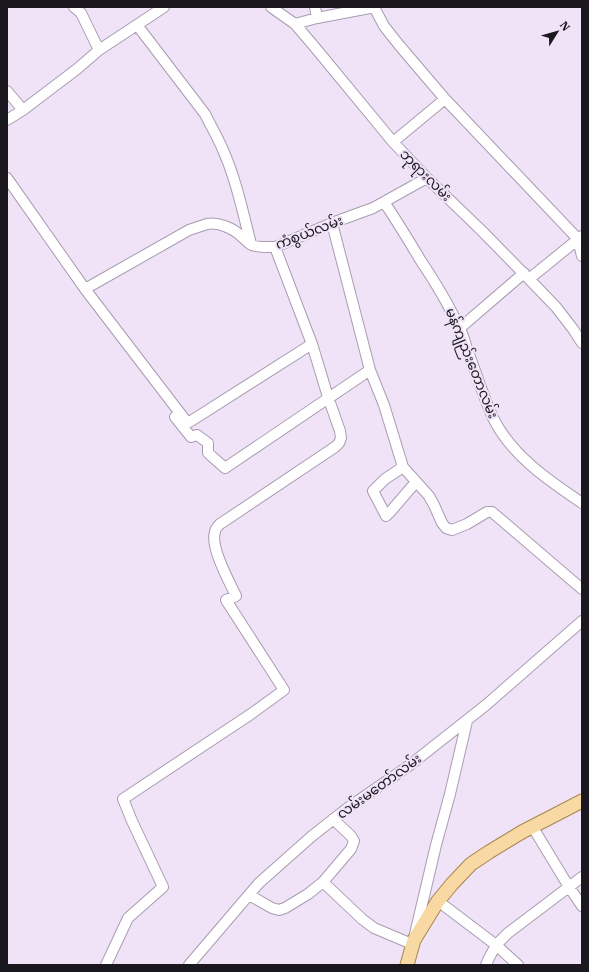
<svg xmlns="http://www.w3.org/2000/svg" width="589" height="972" font-family="'IBM Plex Serif','Noto Sans Myanmar',serif">
<style>
.lines{fill:none;stroke-linecap:round;stroke-linejoin:round}
.minor-casing{stroke:#a89cb0;stroke-width:12}
.major-casing{stroke:#a8854d;stroke-width:15}
.minor{stroke:#fff;stroke-width:10}
.major{stroke:#f8d9a4;stroke-width:13}
.labels{text-anchor:middle;dominant-baseline:central;stroke-width:4;stroke-linejoin:round;paint-order:stroke}
.street-label{font-size:14px;fill:#1b171e;stroke:#f0e3f8}
</style>
<rect width="100%" height="100%" fill="#f0e3f8"/>
<g class="lines">
<g class="minor-casing">
<path id="minor" d="M74 7 81 13 99 50
M271 7 295 24 313 45 393 142 427 178 482 231 529 279 556 307 573 329 582 343
M315 7 317 18
M374 7 384 26 399 45 445 99 578 239 582 256
M295 24 317 18 375 7
M137 25 205 114C211 126 218 138 223 150 236 179 243 213 251 244
M7 91 23 110
M7 120 23 110 77 69 99 50 164 7
M393 142 445 99
M7 178 85 289 186 421 189 422 191 421 312 344
M384 202C397 221 409 241 421 261 435 282 448 303 459 327 463 334 465 342 467 349 476 372 483 396 493 418 512 456 548 480 582 503
M332 223 370 370 384 405 403 467 429 496 434 505 442 523 446 528 452 530 467 524 487 512H492L582 589
M529 279 582 236
M85 289 189 230C195 228 201 226 207 224 218 222 233 228 241 236 244 238 247 242 250 244 256 248 268 247 275 247L332 223 373 208 427 178
M460 328 524 273
M175 417 191 437 197 435 208 443V453L225 468 370 370
M403 467 385 479 373 491 386 516 391 511 416 482
M532 826 569 887 582 906
M323 882 362 919 374 928 412 944
M249 895 272 908 279 910 285 908 308 894 323 882 351 849 354 841 351 836 333 819
M438 901 496 945 518 965
M415 934 436 845 450 794 467 721
M106 965 128 918 163 887 132 821 123 799 251 714 284 690 226 600 236 596C229 581 210 547 215 532 215 529 218 526 220 524L335 447 339 443 341 438 340 431 328 397 312 344 275 247
M189 965 259 883 312 836 349 807 410 765 486 705 582 621
M486 965 489 958 496 945 508 933 582 877"/>
</g>
<g class="major-casing">
<path id="major" d="M407 965 414 940 438 901 452 884 471 864 489 852 522 832 582 801"/>
</g>
<use href="#minor" class="minor"/>
<use href="#major" class="major"/>
</g>
<g class="labels">
<g class="street-label">
<text transform="translate(426 175) rotate(45)">ဘုရားလမ်း</text>
<text transform="translate(309 232) rotate(-21)">ကံစွယ်လမ်း</text>
<text transform="translate(472 363) rotate(68)">မန်ကျည်းတောလမ်း</text>
<text transform="translate(379 786) rotate(-36)">လမ်းမတော်လမ်း</text>
</g>
</g>
<rect width="589" height="972" fill="none" stroke="#1b171e" stroke-width="16"/>
<g transform="translate(557 32) rotate(53)" stroke="#f0e3f8" stroke-width="3" paint-order="stroke">
<path d="M0-3L7 15L0 10L-7 15Z" fill="#1b171e"/>
<text y="-6" font-size="11" font-weight="bold" text-anchor="middle" fill="#1b171e">N</text>
</g>
</svg>
